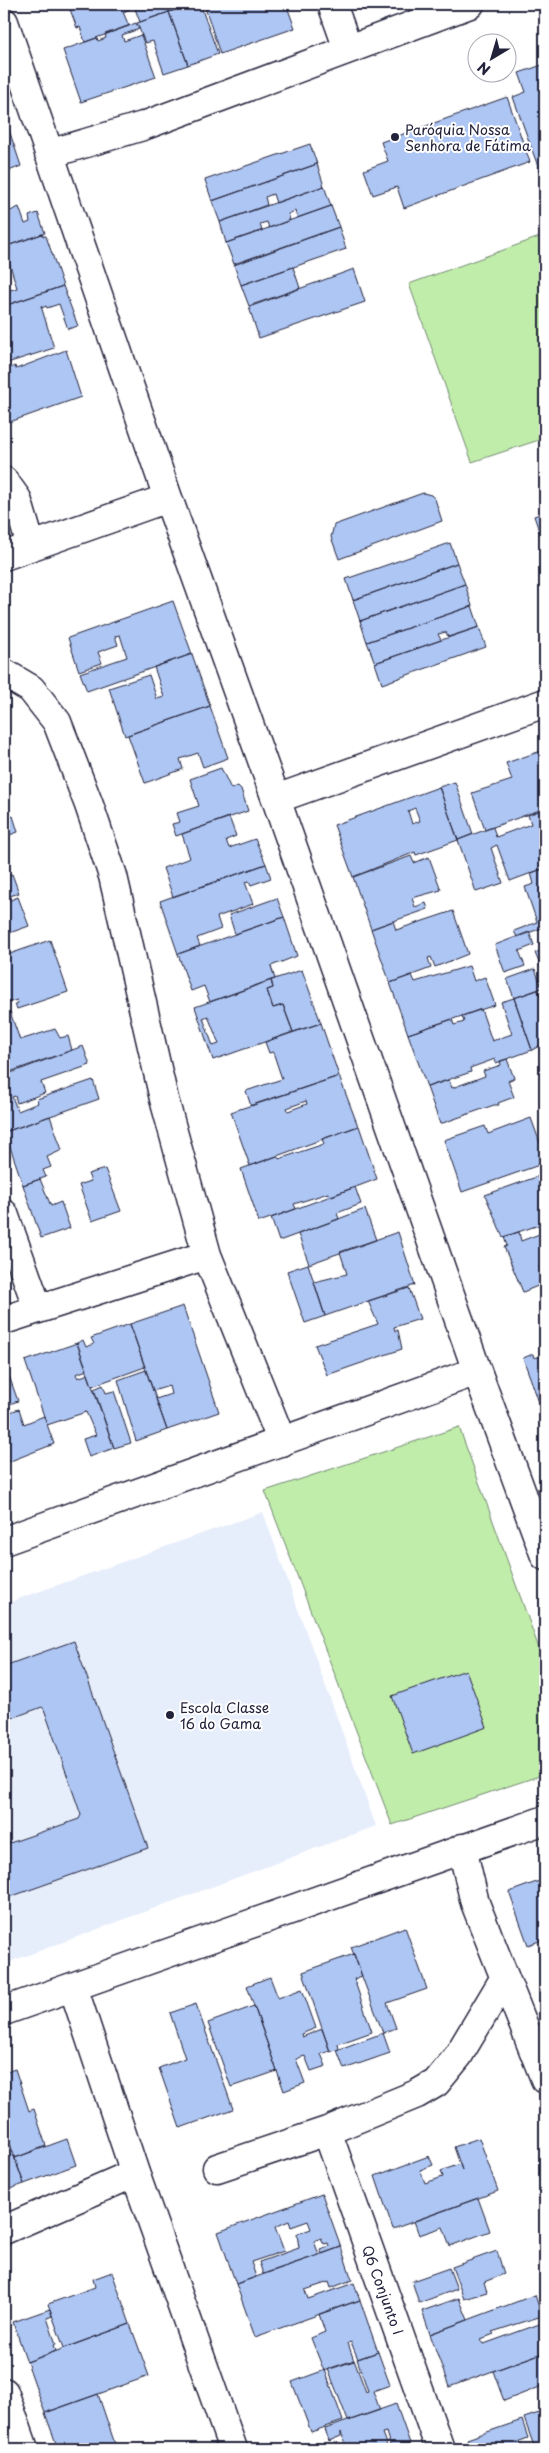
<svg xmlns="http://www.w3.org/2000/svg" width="549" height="2453" font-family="'Playpen Sans',sans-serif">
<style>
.built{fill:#e7eefb}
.park{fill:#c1edaa;stroke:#728872}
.building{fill:#aec6f3;stroke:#22223b;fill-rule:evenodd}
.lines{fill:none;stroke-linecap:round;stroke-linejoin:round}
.minor-casing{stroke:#22223b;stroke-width:31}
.minor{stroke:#fff;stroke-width:28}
.poi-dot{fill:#22223b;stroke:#fff;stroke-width:2}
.labels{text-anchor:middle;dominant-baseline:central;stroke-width:4;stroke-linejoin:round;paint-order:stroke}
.poi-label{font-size:14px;fill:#22223b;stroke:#fff;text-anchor:start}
.street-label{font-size:14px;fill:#22223b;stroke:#fff}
</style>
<rect width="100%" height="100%" fill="#fff"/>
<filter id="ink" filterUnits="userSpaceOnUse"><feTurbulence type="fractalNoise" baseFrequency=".02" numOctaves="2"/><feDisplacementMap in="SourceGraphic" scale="10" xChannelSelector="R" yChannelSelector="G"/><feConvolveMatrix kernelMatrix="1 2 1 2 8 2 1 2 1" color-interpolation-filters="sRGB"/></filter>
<g filter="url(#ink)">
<path class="built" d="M263 1512 376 1826 4 1964V1604Z"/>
<path class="park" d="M545 235V438L472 462 409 284Z
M459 1427 545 1665V1774L392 1825 265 1491Z"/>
<path class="building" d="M68 4H128L130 9 123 12 129 26 85 42 80 27 77 28Z
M140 4H166L169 12 140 22 134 6Z
M166 4H192L169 12Z
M192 4H200L218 54 188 65 169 12Z
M204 4H286L295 28 220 54Z
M169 12 188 65 164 73 153 41 145 43 137 23Z
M136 23 139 29 122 35 124 41 141 35 156 77 81 102 63 50 97 38 98 41 106 38 105 34Z
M545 64V170L540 172 513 97 526 92 519 73Z
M507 97 530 162 404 208 397 187 373 195 364 170 388 161 381 142Z
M8 127 21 166 4 173V129Z
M310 144 317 164 212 201 205 180Z
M317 164 324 186 276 203 273 194 265 197 267 205 220 222 212 201Z
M324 186 331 206 297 218 295 211 288 214 290 220 269 228 267 222 260 224 262 231 226 243 220 222Z
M4 205 6 213 19 207 25 224 30 222 29 216 38 213 45 233 4 247Z
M331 206 339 227 234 264 226 243Z
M339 227 346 249 241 285 234 265Z
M42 234 43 236H46L63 286 4 306V292L17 288 9 262 4 264V247Z
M293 267 300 288 249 306 241 285Z
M354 269 365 302 259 338 249 307Z
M63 286 78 326 68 329 59 304 47 308 46 306 42 308 41 306 54 348 4 364V306Z
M66 350 81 397 4 424V364L8 363 10 368 15 366 16 369Z
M423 493 431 495 435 499 442 521 339 559 331 537 334 525Z
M545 512V548L534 516Z
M450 543 457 563 353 600 346 579Z
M457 563 465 584 360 621 353 600Z
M465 584 472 606 367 642 360 621Z
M173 601 192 654 87 691 80 673 127 657 120 635 115 636 118 645 98 652 102 663 79 671 68 638Z
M472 606 479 627 448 637 446 632 438 634 441 640 375 663 367 642Z
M479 627 486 647 382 684 375 663Z
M192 654 210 706 125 736 109 688 149 675 157 699 164 697 154 667Z
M210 706 228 758 203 767 198 753 180 759 183 769 145 783 128 735Z
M544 750 545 808 485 830 472 793 512 780 506 763Z
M221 768 231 789 238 786 241 789 248 811 176 836 172 824 180 822 177 813 199 806 190 779Z
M455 782 473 834 458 840 439 787Z
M4 784 10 803 4 806Z
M439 787 458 840 416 855 415 852 353 877 334 825ZM415 808 420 821 412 824 408 811Z
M544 809 545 868 510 881 497 845 491 848 503 883 476 892 458 840 493 827 496 837 531 824 528 815Z
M13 816 18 832 4 837V820Z
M229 817 236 836 226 840 229 848 255 839 266 864 173 897 163 868 190 858 182 834Z
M411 856 414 863 429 857 441 890 412 898 415 907 426 903 428 909 371 929 353 877Z
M266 864 271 878 251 885 249 881 245 882 253 904 217 917 221 929 197 938 200 946 178 954 160 901Z
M545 868V927L517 937 514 931 537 922 525 887 534 884 531 873Z
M12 874 19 893 4 898V877Z
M7 897 8 901 18 897 29 926 4 935V898Z
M277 898 284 917 235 934 229 915Z
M453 911 468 954 435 967 431 957 428 958 431 968 390 983 371 929 393 921 396 930Z
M284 917 297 956 271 966 275 979 210 1002 204 986 191 991 178 954Z
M529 932 534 945 519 951 525 966 505 973 495 945Z
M50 940 68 992 17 1009 15 1004 18 1003 17 1000 4 1004V956Z
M545 949V969L542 970 535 953Z
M469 966 474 981 485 977 495 1005 408 1034 390 983 412 975 415 982Z
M535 969 542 988 514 998 507 979Z
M302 970 321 1023 293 1032 283 1005 273 1008 267 990 273 988 271 980Z
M271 980 273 988 267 990 273 1008 283 1005 293 1032 213 1060 195 1007ZM208 1016 219 1044 213 1046 203 1018Z
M538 990 545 1009V1043L532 1050 514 998Z
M514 998 532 1050 496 1063 495 1059 470 1068 471 1072 427 1087 408 1034 452 1019 454 1025 464 1022 462 1016 481 1009 492 1041 512 1034 501 1002Z
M10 1012 20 1040 55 1029 60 1038 68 1036 72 1050 4 1074V1014Z
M321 1023 339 1076 251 1106 246 1091 282 1079 273 1052 269 1053 265 1042Z
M83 1046 90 1065 41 1082 45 1093 17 1103 15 1096 12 1097 18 1111 38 1103 37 1099 93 1080 99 1099 5 1132 4 1080 9 1078 8 1074Z
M507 1059 514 1078 508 1081 514 1097 498 1103 499 1105H494L440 1124 427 1087 449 1080 452 1088 485 1076 483 1071 501 1065 500 1061Z
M339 1076 358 1126 250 1166 231 1112ZM306 1101 307 1104 288 1111 287 1108Z
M50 1116 62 1150 47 1157 51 1167 43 1170 46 1177 23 1185 5 1132Z
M531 1118 540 1143 545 1142V1163L462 1192 444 1140 485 1126 488 1134Z
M359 1126 377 1179 329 1197 328 1193 294 1204 296 1209 259 1222 241 1169 277 1156 279 1159 324 1144 322 1139Z
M105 1169 121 1211 92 1221 79 1185 91 1181 88 1174Z
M545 1174V1223L503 1237 485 1195Z
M40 1179 51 1206 61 1202 70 1228 41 1238 23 1185Z
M355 1187 361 1204 337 1213 339 1219 279 1241 271 1218Z
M365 1209 376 1240 309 1264 298 1234Z
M398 1232 415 1285 325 1316 314 1282 347 1274 340 1252Z
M519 1232 521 1241 542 1233 545 1240V1264L539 1266 545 1283 523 1292 504 1247 507 1246 504 1237Z
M308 1264 325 1316 305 1323 287 1271Z
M409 1288 420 1319 394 1327 395 1331 398 1330 402 1349 327 1375 315 1345 378 1324 368 1301Z
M183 1306 219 1412 167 1430 156 1399 171 1394 169 1386 153 1391 130 1324Z
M130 1324 145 1367 92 1386 77 1343 83 1340 86 1347 94 1344 91 1338Z
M77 1343 87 1370 76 1374 78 1378 88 1374 114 1448 89 1457 83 1439 96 1435 86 1412 47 1425 25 1361Z
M533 1354 534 1358 545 1355V1406L541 1408 523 1358Z
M146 1370 167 1430 136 1441 118 1380Z
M8 1373 18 1401 4 1406V1374Z
M103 1385 106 1393 114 1391 131 1443 114 1448 94 1389Z
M19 1409 24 1424 44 1416 54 1444 8 1462 4 1451V1414Z
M74 1641 148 1848 4 1899V1845L79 1819 81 1815 44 1709 42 1707 4 1721V1666Z
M466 1670 487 1727 413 1754 392 1696Z
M545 1879V1939L528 1945 509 1892Z
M405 1927 427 1989 387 2003 396 2028 383 2033 351 1947Z
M354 1954 362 1976 354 1979 372 2032 338 2044 339 2049 330 2052 303 1972Z
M270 1977 278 1998 302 1989 316 2028 301 2034 302 2037 322 2029 330 2051 321 2054 326 2066 311 2071 305 2056 296 2059 305 2083 284 2091 247 1986Z
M196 2004 233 2109 180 2128 159 2068 185 2058 170 2013Z
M254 2006 277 2071 231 2087 208 2023Z
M383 2033 390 2053 344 2069 337 2050Z
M15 2069 29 2111 34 2109 46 2146 15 2158 4 2127V2073Z
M7 2138 24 2184 4 2191V2139Z
M479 2138 498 2191 393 2229 375 2176 429 2156 433 2165 420 2170 425 2183 443 2177 441 2171 460 2164 462 2170 454 2147Z
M67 2139 76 2165 24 2184 15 2158Z
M322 2194 341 2247 322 2254 320 2249 329 2246 328 2243 324 2244 321 2238 314 2241 319 2255 263 2274 259 2262 299 2248 297 2234 311 2229 308 2221 291 2227 289 2221 275 2227 284 2251 251 2262 256 2277 236 2284 218 2232Z
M478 2198 490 2231 450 2246 443 2227 419 2235 414 2221Z
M341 2247 352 2280 331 2288 329 2282 305 2290 308 2299 354 2283 360 2300 255 2337 236 2284Z
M497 2251 504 2274 484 2282 487 2292 464 2299 452 2267Z
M449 2268 457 2289 419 2303 412 2281Z
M112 2272 130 2324 64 2348 48 2304 95 2287 93 2279Z
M535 2295 542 2316 492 2332 494 2334 481 2339 484 2344 545 2322V2352L449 2387 430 2334Z
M459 2298 468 2320 430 2334 422 2311Z
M360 2300 378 2352 358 2359 351 2342 348 2343 354 2361 324 2371 311 2338 325 2332 319 2314Z
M50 2309 52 2316 47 2318 56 2344 54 2345 56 2351 27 2362 13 2322Z
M130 2324 149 2376 45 2413 27 2362Z
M378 2352 390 2385 373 2391 380 2410 348 2421 328 2369 354 2360 366 2392 368 2391 357 2359Z
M545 2352V2385L504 2401 493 2371Z
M325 2370 343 2421 311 2432 292 2382Z
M98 2394 116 2447 110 2449H58L45 2413Z
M396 2404 412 2449H391L386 2432 382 2433 388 2449H347L341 2432V2436L329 2441 325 2429Z
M545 2411V2445L535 2449 524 2418Z
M522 2420 528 2438 520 2441 523 2449H471L467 2439Z"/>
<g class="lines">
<g class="minor-casing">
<path id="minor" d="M332 4 348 49
M4 22 168 498 276 799 477 1371 545 1556
M49 154 143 126 470 4
M4 481 17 499 31 546
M4 556 168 498
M4 673 31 689 57 722 89 805 113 876 164 1099 207 1255 282 1442
M276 799 545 703
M4 1214 38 1309
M4 1320 207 1255
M4 1541 477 1371
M462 1848 475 1903 545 2079
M73 1987 135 2173 233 2449
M4 2011 545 1820
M327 2131 440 2449
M217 2168 327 2131 417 2094 436 2083 458 2056 504 1979
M4 2230 135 2173
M4 2392 24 2449"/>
</g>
<use href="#minor" class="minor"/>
</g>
</g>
<g class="poi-dot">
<circle cx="395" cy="137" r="5"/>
<circle cx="170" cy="1715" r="5"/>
</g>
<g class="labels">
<g class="poi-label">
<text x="405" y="129">Paróquia Nossa<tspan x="405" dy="16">Senhora de Fátima</tspan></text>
<text x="180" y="1707">Escola Classe<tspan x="180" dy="16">16 do Gama</tspan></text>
</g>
<g class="street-label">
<text transform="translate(383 2290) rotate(70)">Q6 Conjunto I</text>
</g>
</g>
<rect width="549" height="2453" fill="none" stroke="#fff" stroke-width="20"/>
<rect x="10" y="10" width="529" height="2433" fill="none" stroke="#22223b" stroke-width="2" filter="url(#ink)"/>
<g transform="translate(492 58) rotate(218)"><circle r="24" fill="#ffffff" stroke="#a7a7b1"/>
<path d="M0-4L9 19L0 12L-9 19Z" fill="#22223b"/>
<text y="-8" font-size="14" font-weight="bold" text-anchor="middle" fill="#22223b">N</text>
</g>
</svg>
